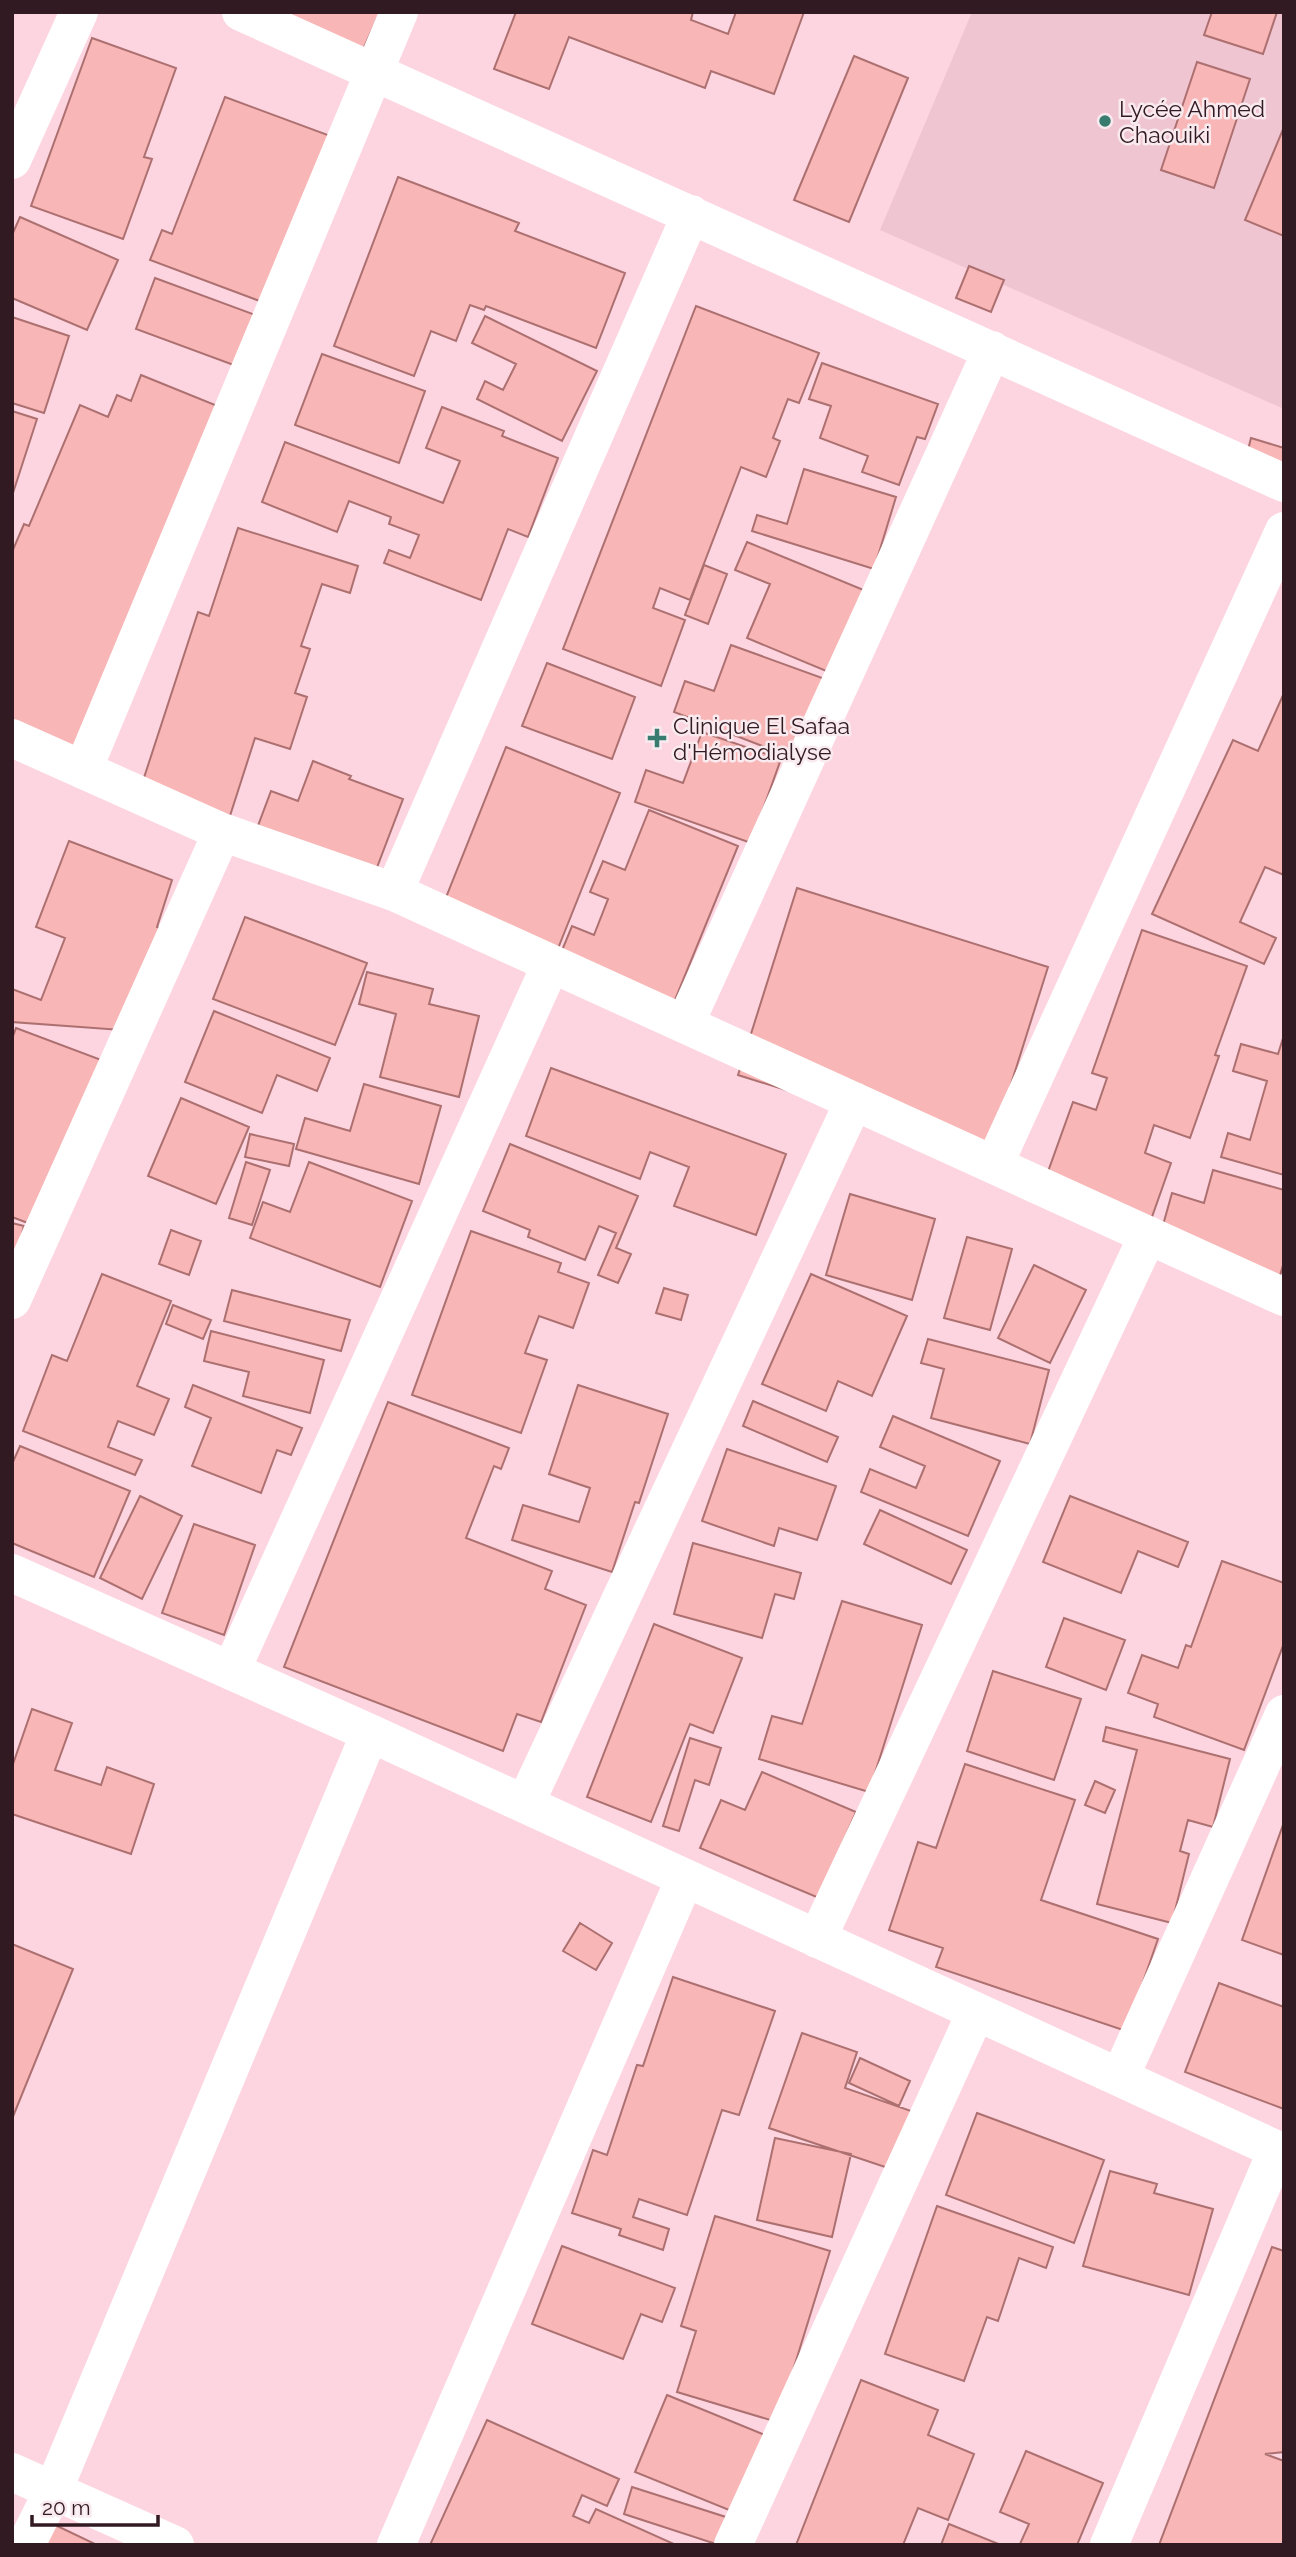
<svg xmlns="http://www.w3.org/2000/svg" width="1296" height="2557" font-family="Raleway,sans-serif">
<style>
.built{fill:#f0c5d2}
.building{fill:#f9b6b6;stroke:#ad7070;stroke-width:2}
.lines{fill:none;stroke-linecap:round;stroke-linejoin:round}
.minor{stroke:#fff;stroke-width:38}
.poi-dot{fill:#387c6f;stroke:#f8eaee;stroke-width:2.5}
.labels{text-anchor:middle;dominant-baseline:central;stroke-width:5;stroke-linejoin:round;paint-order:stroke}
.poi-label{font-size:23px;fill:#321a22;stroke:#f8eaee;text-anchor:start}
</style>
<rect width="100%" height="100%" fill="#fdd5e0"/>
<path class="built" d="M972 12H1284V409L880 230Z"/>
<path class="building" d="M273 12H380L362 52Z
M516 12H693L691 20 728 34 736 12H804L774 94 711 71 705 88 569 37 549 89 494 69Z
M1212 12H1277L1263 54 1204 35Z
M92 38 176 68 144 157 152 159 123 239 31 206Z
M854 56 908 78 849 222 794 200Z
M1197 62 1250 79 1214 188 1161 170Z
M225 97 344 141 281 309 150 260 162 230 172 234Z
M1284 127V236L1245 220Z
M398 177 519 223 515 231 625 273 596 348 486 306 484 310 470 305 456 341 431 331 414 376 334 346Z
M20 217 118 260 87 330 12 298V235Z
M969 266 1004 280 991 312 956 298Z
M155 278 258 316 239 367 136 329Z
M696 306 819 353 799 403 788 399 773 438 780 441 766 477 741 467 690 600 660 588 653 608 685 620 661 686 563 649Z
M485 316 597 371 562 441 477 399 485 381 503 390 516 364 472 343Z
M12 317 69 336 44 413 12 403Z
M322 354 425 391 399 463 295 425Z
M822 363 938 404 925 439 917 437 899 485 862 472 868 456 820 438 831 406 809 399Z
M141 375 220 407 72 761 12 736V552L24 524 29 526 80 405 108 417 117 395 131 401Z
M442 407 504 431 502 436 558 458 528 537 508 529 481 600 384 563 389 550 410 558 419 535 389 524 391 517 349 501 337 532 262 502 285 442 443 503 460 461 426 448Z
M12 411 37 419 12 496Z
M1251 438 1284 448V469L1246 458Z
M804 469 896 497 874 569 752 531 757 515 787 524Z
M238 528 358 566 350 593 322 584 301 646 310 649 295 693 307 697 290 749 255 738 228 822 139 793 198 612 209 616Z
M747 542 866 591 831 673 747 638 770 584 735 570Z
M704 565 727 574 708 624 685 615Z
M731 645 825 679 796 759 674 712 685 681 714 691Z
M547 663 635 697 612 759 522 726Z
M1284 693V875L1265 867 1240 922 1276 938 1264 964 1152 914 1233 740 1258 751Z
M702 732 781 759 751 843 635 802 646 770 683 783Z
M506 747 620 793 551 966 439 915Z
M313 761 351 776 349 779 403 799 368 891 250 847 271 791 298 801Z
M649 810 738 846 668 1017 554 970 572 926 594 935 608 899 590 892 603 861 625 870Z
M69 841 172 880 157 927 172 933 135 1031 12 1022V989L41 1000 65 938 36 927Z
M797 888 1048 967 989 1154 738 1075Z
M245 917 367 963 335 1045 213 999Z
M1142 930 1247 966 1215 1055 1219 1056 1190 1138 1154 1125 1145 1153 1171 1163 1147 1231 1040 1194 1073 1102 1096 1110 1107 1078 1092 1073Z
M367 972 433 989 429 1004 479 1016 459 1097 380 1077 396 1014 359 1004Z
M214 1011 330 1058 317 1091 277 1075 262 1113 185 1082Z
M16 1028 104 1061 41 1228 12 1217V1039Z
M1284 1035V1175L1221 1157 1228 1133 1250 1140 1267 1081 1233 1071 1241 1044 1278 1054Z
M551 1068 786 1154 756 1235 674 1206 689 1167 650 1152 640 1179 526 1136Z
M364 1084 441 1106 419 1184 296 1149 305 1118 350 1131Z
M181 1098 249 1127 216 1204 148 1176Z
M250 1134 294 1144 289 1166 245 1157Z
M510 1144 638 1196 616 1248 631 1254 618 1283 598 1275 616 1233 599 1226 585 1260 528 1237 530 1230 483 1211Z
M246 1162 270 1170 252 1225 229 1218Z
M309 1162 412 1201 380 1287 250 1238 263 1202 290 1212Z
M1213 1170 1284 1190V1262L1276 1289 1158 1243 1172 1193 1204 1203Z
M850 1194 935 1219 912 1300 826 1275Z
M12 1223 24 1226 12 1271Z
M171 1230 201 1241 189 1275 159 1264Z
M471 1231 561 1263 558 1272 589 1283 573 1328 539 1316 525 1353 547 1360 521 1433 412 1395Z
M967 1237 1012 1249 990 1330 944 1318Z
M1034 1265 1086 1290 1050 1363 998 1338Z
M102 1274 171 1301 137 1386 169 1399 154 1435 118 1421 108 1447 142 1460 135 1475 23 1431 52 1355 67 1361Z
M811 1274 907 1316 872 1396 838 1381 826 1411 762 1384Z
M664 1288 688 1295 681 1320 656 1313Z
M232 1290 350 1320 341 1351 224 1321Z
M173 1305 211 1320 203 1339 166 1324Z
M211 1331 324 1360 310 1413 243 1396 249 1372 204 1361Z
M928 1339 1049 1370 1030 1444 931 1418 944 1369 921 1363Z
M193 1385 302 1428 291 1455 277 1450 261 1493 192 1466 211 1418 185 1407Z
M578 1385 668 1414 639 1503 635 1502 612 1572 512 1540 523 1505 579 1522 590 1488 549 1474Z
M753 1401 838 1437 827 1462 743 1426Z
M388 1402 509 1448 501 1469 494 1466 466 1538 552 1571 545 1589 586 1605 541 1722 517 1714 503 1751 284 1667Z
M893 1416 1000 1461 968 1536 861 1492 870 1469 916 1488 925 1466 880 1447Z
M20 1446 130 1491 94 1577 12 1543V1464Z
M727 1449 836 1486 817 1540 779 1528 774 1546 702 1521Z
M140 1496 182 1516 142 1599 100 1578Z
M1070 1496 1188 1542 1178 1567 1138 1551 1121 1593 1043 1562Z
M880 1510 967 1550 951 1584 864 1544Z
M194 1524 255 1545 224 1635 162 1613Z
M693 1543 801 1573 794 1599 775 1594 762 1638 674 1614Z
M1222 1561 1284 1583V1643L1244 1750 1154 1717 1158 1704 1128 1693 1142 1655 1178 1668 1186 1645 1191 1647Z
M842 1601 922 1625 869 1792 759 1759 772 1716 802 1724Z
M1064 1618 1125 1640 1106 1690 1046 1667Z
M654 1624 742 1658 713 1733 690 1724 651 1822 587 1797Z
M993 1671 1081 1699 1054 1780 967 1751Z
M32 1709 72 1723 55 1770 101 1785 107 1767 154 1784 131 1854 12 1814V1767Z
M1106 1727 1230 1759 1213 1827 1188 1820 1180 1851 1189 1854 1172 1923 1097 1904 1137 1750 1103 1741Z
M690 1738 721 1748 709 1785 695 1780 679 1831 663 1826Z
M965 1764 1075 1800 1041 1900 1158 1939 1126 2031 936 1967 943 1948 889 1930 918 1842 936 1848Z
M762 1772 856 1812 819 1898 700 1848 721 1800 745 1810Z
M1095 1781 1115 1790 1105 1813 1085 1805Z
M1284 1822V1955L1242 1940Z
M580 1923 612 1943 596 1970 563 1951Z
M12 1944 73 1969 12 2119Z
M673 1977 775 2011 739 2115 722 2110 687 2215 639 2199 633 2217 669 2229 663 2250 619 2235 621 2229 572 2213 593 2150 607 2155 637 2065 643 2066Z
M1219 1983 1284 2007V2109L1185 2072Z
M802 2033 857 2052 845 2088 914 2112 894 2170 769 2128Z
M860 2058 910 2081 899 2106 849 2083Z
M977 2113 1104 2160 1074 2243 946 2195Z
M775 2138 851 2154 832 2237 757 2220Z
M1110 2171 1157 2184 1154 2193 1213 2209 1189 2295 1083 2266Z
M937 2206 1053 2247 1046 2268 1019 2258 998 2321 987 2317 964 2381 885 2354Z
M715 2216 830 2251 777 2422 677 2392 696 2331 681 2326Z
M562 2246 675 2288 662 2322 641 2314 623 2359 532 2324Z
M1272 2247 1284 2251V2452L1265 2454 1284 2461V2545H1159Z
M861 2380 938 2410 928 2435 974 2454 948 2520 918 2508 903 2545H796Z
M667 2395 765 2435 734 2512 635 2472Z
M487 2420 619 2479 607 2506 582 2495 573 2516 589 2523 596 2509 676 2545H430Z
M1026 2451 1103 2483 1077 2545 1020 2544 1029 2524 1000 2512Z
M632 2487 729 2518 719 2545 624 2514Z
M51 2523 97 2545H40Z
M949 2524 1001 2545H941Z"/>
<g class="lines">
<path class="minor" d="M241 12 1284 483
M12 160 79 12
M691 214 394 892 1284 1297
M12 738 222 832 12 1300
M83 770 399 12
M222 832 394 892
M685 1024 992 350
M994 1165 1284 531
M12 1573 370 1733 1284 2153
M231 1671 551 964
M525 1804 854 1101
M817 1939 1148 1235
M1120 2077 1284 1714
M12 2472 175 2545
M26 2545 53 2491 370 1733
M396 2545 685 1878
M733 2545 976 2012
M1109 2545 1277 2150"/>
</g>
<g class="poi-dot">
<circle cx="1105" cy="121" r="7"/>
<path d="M653.5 727.5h7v7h7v7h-7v7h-7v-7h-7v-7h7z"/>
</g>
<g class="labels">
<g class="poi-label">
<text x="1119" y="108">Lycée Ahmed<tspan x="1119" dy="26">Chaouiki</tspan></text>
<text x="673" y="725">Clinique El Safaa<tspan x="673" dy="26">d'Hémodialyse</tspan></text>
</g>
</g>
<rect width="1296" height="2557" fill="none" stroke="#321a22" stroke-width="28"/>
<path d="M32 2515v10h126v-10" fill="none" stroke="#321a22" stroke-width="3.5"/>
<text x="42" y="2515" font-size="21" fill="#321a22" stroke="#f8eaee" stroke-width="5" paint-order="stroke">20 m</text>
</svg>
